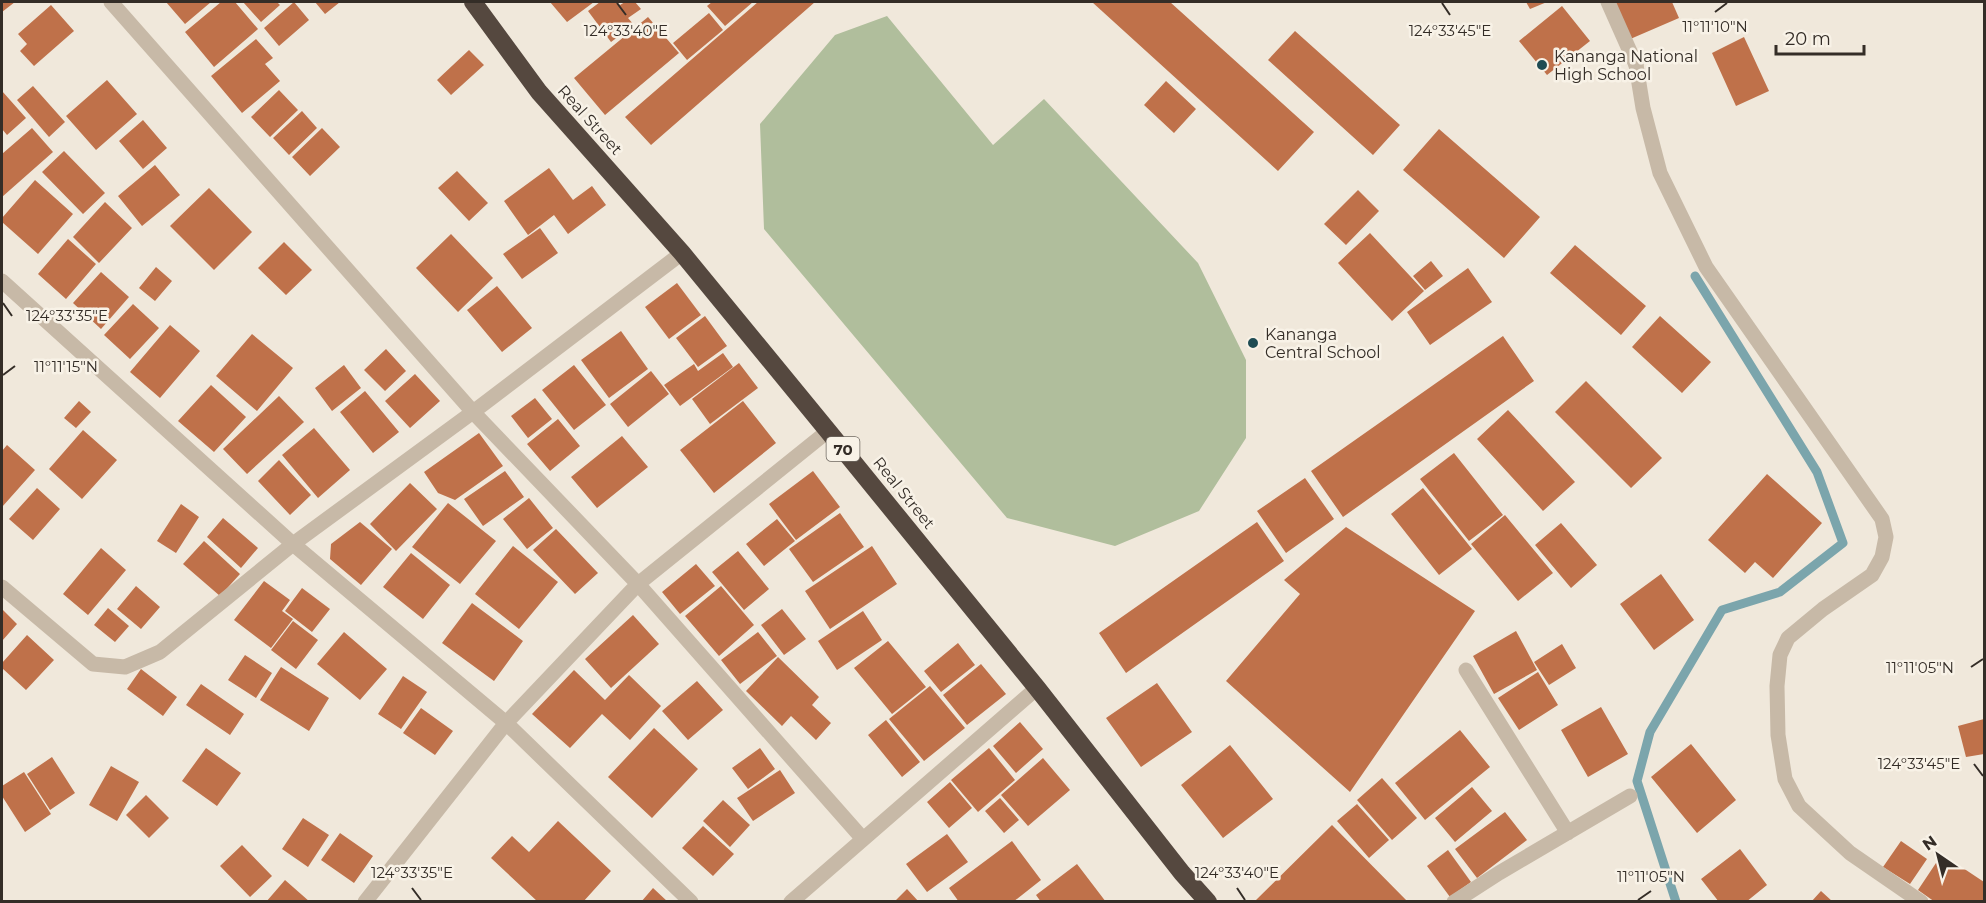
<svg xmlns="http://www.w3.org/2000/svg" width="1986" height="903" font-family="Montserrat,sans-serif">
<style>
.green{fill:#b0be9c}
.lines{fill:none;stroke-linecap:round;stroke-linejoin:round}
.stream{stroke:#7ba5ac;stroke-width:9}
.building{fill:#bf714a}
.lane{stroke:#c7b9a7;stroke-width:15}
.street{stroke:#c7b9a7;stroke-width:15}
.highway{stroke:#55483f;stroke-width:18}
.ticks{fill:none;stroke:#342d27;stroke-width:2}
.poi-dot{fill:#1f4c54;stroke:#f8f2e7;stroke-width:2}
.labels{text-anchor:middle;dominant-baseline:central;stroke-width:5;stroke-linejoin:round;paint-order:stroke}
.shield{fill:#f8f2e7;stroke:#6f6861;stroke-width:1.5}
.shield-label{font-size:15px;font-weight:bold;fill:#342d27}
.poi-label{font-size:16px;fill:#342d27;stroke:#f8f2e7;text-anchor:start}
.street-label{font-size:16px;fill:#342d27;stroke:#f8f2e7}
.ticks-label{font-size:15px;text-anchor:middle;fill:#342d27;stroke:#f8f2e7;stroke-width:5;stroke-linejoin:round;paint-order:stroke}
</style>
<rect width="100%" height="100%" fill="#f0e8db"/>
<path class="green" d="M887 16 993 145 1044 99 1198 263 1246 360V438L1199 511 1115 546 1007 518 764 229 760 124 835 35Z"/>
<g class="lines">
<path class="stream" d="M1676 902 1637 781 1650 732 1722 610 1780 592 1843 543 1817 472 1695 276"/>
</g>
<path class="building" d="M2 2H15L2 12Z
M166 2H211L185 24Z
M221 2H235L258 29 214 67 185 32Z
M243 2H277L280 5 261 22Z
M294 2 309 20 279 46 264 28Z
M315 2H340L325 14Z
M550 2H594L567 22Z
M600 2H617L620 5 625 2H635L641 9 628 18 634 25 611 42 588 11Z
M712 2H753L725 26 707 6Z
M758 2H815L651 145 625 117Z
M1092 2H1170L1314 132 1278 171Z
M1526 2H1547L1530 9Z
M1611 2H1672L1679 18 1628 40Z
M51 5 74 31 34 66 20 51 27 44 18 34Z
M1562 6 1590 41 1547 75 1519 41Z
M709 13 723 30 687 60 673 43Z
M648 17 679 53 605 115 574 78Z
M1295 31 1400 125 1373 155 1268 60Z
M1744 37 1769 91 1736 106 1712 53Z
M256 39 273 58 265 64 280 81 242 113 211 76Z
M469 50 484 65 451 95 437 80Z
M107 80 137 114 96 150 66 116Z
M1166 81 1196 109 1174 133 1144 105Z
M33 86 65 122 49 137 17 100Z
M279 90 298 110 270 137 251 117Z
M2 91 26 118 7 135 2 129Z
M302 111 317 128 289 155 273 138Z
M143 120 167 148 143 169 119 141Z
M32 128 53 152 2 197V154Z
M322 128 340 147 310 176 292 157Z
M1439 129 1540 217 1504 258 1403 170Z
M64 151 105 193 83 214 42 172Z
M155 165 180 195 142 226 118 196Z
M549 168 573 200 592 186 606 205 568 234 554 215 528 235 504 201Z
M457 171 488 203 469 221 438 188Z
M35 180 73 214 38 254 2 222V218Z
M209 188 252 232 214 270 170 226Z
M1358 190 1379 211 1346 245 1324 224Z
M105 202 132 228 99 263 73 237Z
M540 228 558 253 522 279 503 254Z
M1370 233 1424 291 1392 321 1338 263Z
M451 234 493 278 458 312 416 268Z
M68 239 96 264 66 299 38 274Z
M284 242 312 270 286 295 258 268Z
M1575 245 1646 306 1621 335 1550 273Z
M1431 261 1443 276 1425 290 1413 276Z
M156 267 172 281 155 301 139 288Z
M1468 268 1492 302 1430 345 1407 312Z
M101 272 129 297 101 329 73 303Z
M677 283 701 315 669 339 645 307Z
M497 286 532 328 502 352 467 310Z
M133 304 159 328 130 359 104 335Z
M705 316 727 346 698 367 676 338Z
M1660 316 1711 362 1682 393 1632 347Z
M170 325 200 351 160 398 130 372Z
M621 331 648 369 609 398 581 360Z
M252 334 293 368 257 411 216 376Z
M1503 336 1534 381 1343 517 1311 471Z
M386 349 406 371 385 391 364 370Z
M723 353 733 367 680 406 664 385 694 364 698 371Z
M739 363 758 388 710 424 692 399Z
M344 365 361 388 332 411 315 388Z
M574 365 606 405 574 430 542 390Z
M651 371 669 394 628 427 610 404Z
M415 374 440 401 410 428 385 401Z
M1586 381 1662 458 1631 488 1555 412Z
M211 385 246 417 214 452 178 421Z
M365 391 399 432 373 453 340 412Z
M279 396 304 422 247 474 223 449Z
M535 398 552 419 528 438 511 416Z
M79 401 91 412 76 428 64 418Z
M743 401 776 443 714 493 680 450Z
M1508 410 1575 482 1543 511 1477 439Z
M558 419 580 446 550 471 527 444Z
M314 428 350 470 318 498 282 455Z
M83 430 117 460 82 499 49 469Z
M479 433 503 466 455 500 438 493 424 472Z
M622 436 648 467 597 508 571 477Z
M7 445 35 470 2 507V451Z
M1454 453 1503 515 1469 541 1420 479Z
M279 460 311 495 290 515 258 481Z
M505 471 524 497 483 526 464 499Z
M813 471 840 507 796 540 769 504Z
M1767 474 1822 523 1773 578 1755 562 1745 573 1708 540Z
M1305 478 1334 519 1286 553 1257 511Z
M410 483 437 509 396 551 370 524Z
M37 488 60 509 33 540 9 519Z
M1423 488 1472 549 1439 575 1391 514Z
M529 498 553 528 527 549 503 519Z
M448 503 496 541 460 584 412 547Z
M181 504 199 517 176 553 157 541Z
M840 513 864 547 813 582 789 549Z
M1505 515 1553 573 1518 601 1471 544Z
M223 518 258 548 241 568 207 537Z
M777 519 795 541 764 566 746 544Z
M360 522 392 549 361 585 330 559 331 544Z
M1257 522 1284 561 1126 673 1099 633Z
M1561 523 1597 565 1571 588 1535 545Z
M1346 527 1475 611 1350 792 1226 681 1300 594 1284 580Z
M556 529 598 573 575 594 533 550Z
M204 541 240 574 220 596 183 564Z
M513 546 558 582 519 629 475 594Z
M872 546 897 584 830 629 805 591Z
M101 548 126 570 88 615 63 594Z
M738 551 769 589 744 610 712 572Z
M411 553 450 585 423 619 383 587Z
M696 564 715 586 680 614 662 592Z
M1661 574 1694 620 1654 650 1620 604Z
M264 581 290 600 282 611 293 619 271 648 234 620Z
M136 586 160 607 141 629 117 609Z
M721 586 754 625 719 656 685 616Z
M302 588 330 609 312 632 285 611Z
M472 603 523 641 494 681 442 643Z
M108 608 129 626 115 642 94 625Z
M2 609 17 624 2 641Z
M782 609 806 639 784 655 761 625Z
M863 611 882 640 837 670 818 641Z
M633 615 659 644 611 688 585 659Z
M293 621 318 640 296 669 271 650Z
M1516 631 1537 670 1494 694 1473 656Z
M344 632 387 669 360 700 317 664Z
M758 632 777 656 740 684 721 660Z
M27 635 54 660 26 690 2 668V663Z
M888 641 926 687 892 714 854 668Z
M958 643 975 665 941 692 924 671Z
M1562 644 1576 668 1549 685 1534 662Z
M245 655 272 673 256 698 228 680Z
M778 657 819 697 812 705 831 723 816 740 791 716 782 726 746 691Z
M981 664 1006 694 967 725 943 695Z
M281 667 329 698 309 731 260 700Z
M141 669 177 697 163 716 127 689Z
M574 670 605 700 629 675 661 706 630 740 602 714 570 748 532 714Z
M1538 672 1558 705 1519 730 1498 698Z
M403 676 427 692 401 729 378 714Z
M697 681 723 710 688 740 662 711Z
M1157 683 1192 732 1141 767 1106 718Z
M201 684 244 714 230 735 186 705Z
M930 686 965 728 924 761 889 719Z
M1601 707 1628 754 1588 777 1561 730Z
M421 708 453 731 435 755 403 733Z
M1984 719V754L1966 757 1958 726Z
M886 720 920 762 902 777 868 735Z
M1020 722 1043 749 1016 773 993 746Z
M654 728 698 769 652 818 608 777Z
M1460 730 1490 767 1425 820 1395 783Z
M1691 744 1736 800 1697 833 1651 777Z
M1230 745 1273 799 1223 838 1181 785Z
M206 748 241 773 217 806 182 781Z
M760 748 775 769 748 789 732 768Z
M989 748 1015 780 978 812 951 780Z
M52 757 75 793 50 810 27 774Z
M1043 758 1070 790 1028 826 1001 795Z
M111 766 139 782 117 821 89 805Z
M780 770 795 793 753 821 737 798Z
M24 772 51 814 25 832 2 796V786Z
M1382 778 1417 818 1392 840 1357 800Z
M950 782 972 808 949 828 927 802Z
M1472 787 1492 811 1455 842 1435 818Z
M146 795 169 818 149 838 126 815Z
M1000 798 1019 820 1004 833 985 811Z
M723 800 750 825 730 847 703 821Z
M1357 804 1389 840 1369 858 1337 821Z
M1505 812 1527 840 1477 878 1455 849Z
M303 818 329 835 308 867 282 849Z
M558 821 611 871 583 902H538L491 858 512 836 529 852Z
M1332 825 1408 902H1258L1256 900Z
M703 826 734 854 713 876 682 848Z
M340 833 373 856 354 883 321 860Z
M947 834 968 862 927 892 906 864Z
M1012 841 1041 880 1013 902H959L949 888Z
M1901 841 1927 859 1910 884 1883 867Z
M242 845 272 876 250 897 220 866Z
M1740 849 1767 885 1746 902H1719L1701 879Z
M1448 850 1471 882 1450 897 1427 866Z
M1942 854 1984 882V902H1935L1918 890Z
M1077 864 1106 902H1041L1036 895Z
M285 880 310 902H266Z
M653 888 668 902H641Z
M907 889 919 902H894Z
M1821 891 1833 902H1811Z"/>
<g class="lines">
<path class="lane" d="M1608 2 1636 65"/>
<path class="street" d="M111 2 473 412 638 584 863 839
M1636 65 1643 108 1660 173 1706 267 1882 519 1886 537 1882 557 1872 575 1823 609 1788 638 1780 655 1777 686 1778 735 1785 779 1799 806 1850 853 1921 902
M2 281 293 544 506 723 691 902
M2 587 93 664 125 667 160 652 293 544 473 412 682 253
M1466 670 1568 833
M365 902 506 723 638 584 828 431
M791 902 1037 688
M1454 902 1499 873 1630 796"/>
<path class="highway" d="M473 2 539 92 682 253 828 431 1037 688 1182 873 1208 902"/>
</g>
<path class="ticks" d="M617 3 626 15M1442 3 1450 15M1715 12 1727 3M3 303 12 316M3 375 15 366M1971 667 1983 659M1974 764 1983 776M412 888 421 900M1237 888 1245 900M1638 900 1651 891"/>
<g class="poi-dot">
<circle cx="1542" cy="65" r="6"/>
<circle cx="1253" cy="343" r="6"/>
</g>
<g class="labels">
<rect class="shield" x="826.5" y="437" width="33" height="24" rx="4.5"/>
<g class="shield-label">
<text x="843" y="449">70</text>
</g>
<g class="poi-label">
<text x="1554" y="56">Kananga National<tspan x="1554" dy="18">High School</tspan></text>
<text x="1265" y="334">Kananga<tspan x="1265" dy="18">Central School</tspan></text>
</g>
<g class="street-label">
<text transform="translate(590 120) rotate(48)">Real Street</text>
<text transform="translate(904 493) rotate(51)">Real Street</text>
</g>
</g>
<g class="ticks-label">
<text x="1715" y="32">11°11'10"N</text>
<text x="626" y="36">124°33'40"E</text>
<text x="1450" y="36">124°33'45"E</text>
<text x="67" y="321">124°33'35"E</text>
<text x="66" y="372">11°11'15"N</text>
<text x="1920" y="673">11°11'05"N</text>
<text x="1919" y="769">124°33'45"E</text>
<text x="412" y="878">124°33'35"E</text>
<text x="1237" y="878">124°33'40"E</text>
<text x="1651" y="882">11°11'05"N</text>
</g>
<rect width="1986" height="903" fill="none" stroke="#342d27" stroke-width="6"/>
<g transform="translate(1938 855) rotate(325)" stroke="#f8f2e7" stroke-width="4.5" paint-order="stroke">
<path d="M0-4.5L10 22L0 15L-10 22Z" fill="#342d27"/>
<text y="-9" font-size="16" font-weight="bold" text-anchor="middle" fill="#342d27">N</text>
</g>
<path d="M1776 45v9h88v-9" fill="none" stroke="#342d27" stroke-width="3"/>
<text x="1785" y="45" font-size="18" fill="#342d27" stroke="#f8f2e7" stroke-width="4.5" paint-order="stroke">20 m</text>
</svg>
